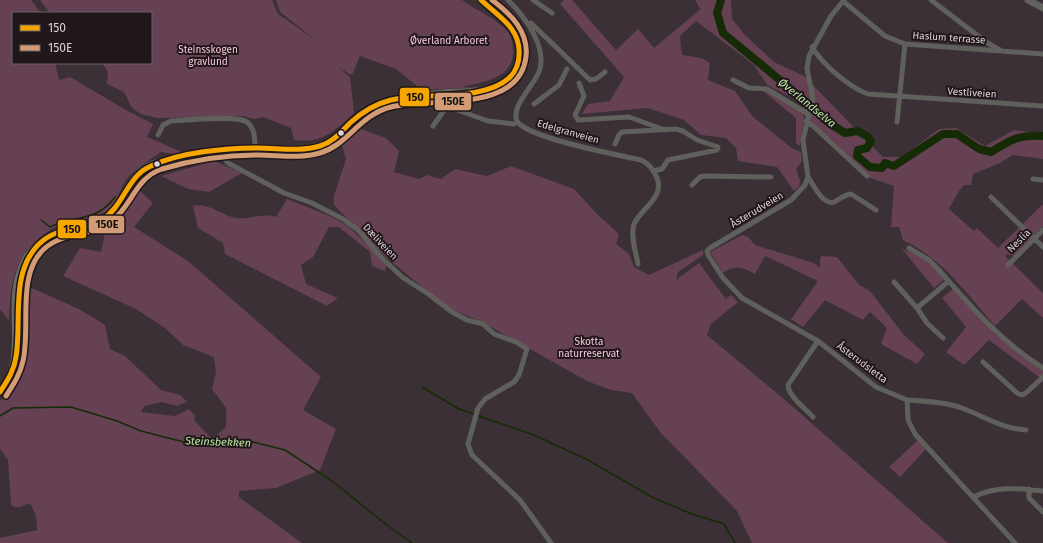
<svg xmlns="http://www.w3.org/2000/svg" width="1043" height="543" font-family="'Fira Sans',sans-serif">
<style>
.green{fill:#664153}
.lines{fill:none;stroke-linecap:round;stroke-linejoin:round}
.stream{stroke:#152b05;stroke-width:1.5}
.river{stroke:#152b05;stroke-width:8}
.minor{stroke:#5f605c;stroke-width:5}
.secondary{stroke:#60635d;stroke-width:7}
.primary{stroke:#666a62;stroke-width:8}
.bus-1-casing{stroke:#20171b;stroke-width:8}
.bus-2-casing{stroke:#20171b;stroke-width:8}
.bus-1{stroke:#f7a600;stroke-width:5}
.bus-2{stroke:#d39c74;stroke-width:5}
.bus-dot{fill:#dfd2d7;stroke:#20171b;stroke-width:1.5}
.labels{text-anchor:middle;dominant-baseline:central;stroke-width:4;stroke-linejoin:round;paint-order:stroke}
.street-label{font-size:10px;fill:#dfd2d7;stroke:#20171b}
.park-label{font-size:10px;fill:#f9c7dd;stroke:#20171b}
.water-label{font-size:11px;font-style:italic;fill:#bae79f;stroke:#20171b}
.line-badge{stroke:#20171b;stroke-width:1.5}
.pale-badge-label{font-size:11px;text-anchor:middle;font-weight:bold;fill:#111}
</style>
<rect width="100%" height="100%" fill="#3a3035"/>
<path class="green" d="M0 0H31L41 13H13V63H55L59 80 70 77 126 110 153 124 147 137 182 152 179 155 161 152C151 159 138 167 129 176 120 186 118 203 106 211 92 221 75 219 59 225 55 227 50 230 46 233 14 254 10 285 9 321L0 309Z
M40 0H272L278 14 317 41 280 12 276 0H462C477 11 496 18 508 32 512 37 513 45 513 52 513 79 481 82 462 87H478L422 90 396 69 360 56 352 75 339 68 350 77 354 113C334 131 323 144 294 140L291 128 263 117 254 119 243 116 157 118 141 114 132 108 124 92 107 84 108 72 102 63H151V13H50Z
M564 0H572L616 50 638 29 654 48 702 8 700 9 695 0H731L732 19 745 35 774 62 804 76 883 157H902L939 129 956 128 985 146 1014 130 1043 134V159L1013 155 1000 163 973 174 971 185H964L959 191 949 209 974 231 977 228 998 248 1043 204V226L1014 256 1007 254 1005 256 1043 293V318L1022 299 995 326C967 294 943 259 903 240L899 227H891L894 186 867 177 806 120 802 103 767 85 754 65 696 21 680 36 682 55 701 58 710 63 708 80 735 91 753 117 793 149 801 152 802 161 796 169 800 180 799 187 794 191 777 167 738 161 736 148 726 138 701 135 684 120 647 108 582 114 588 104 610 101 624 77 560 4Z
M765 89 803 112 804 121 800 146 796 143V118L763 91Z
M361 129 386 138 399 151 394 172 419 179 427 175 441 179 455 169 487 176 511 166 574 189 596 213 619 234 616 244 629 254 634 267 649 275 703 250V255L678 272 676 280 703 316 676 280 699 263 726 299 731 295 738 302 711 324 707 335 785 400 948 543H752L737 511 660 432 632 393 611 390 587 381 480 321 446 307 379 251 334 205V196L346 159 342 145Z
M214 161 242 173 209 192 188 189 161 176Z
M137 188 153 203 134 227 188 261 321 377 303 410 336 429 320 470 276 488 239 491V497L302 543H0V538L37 530 36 516 30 503 21 507H14L11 505 8 460 0 449V401C40 371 11 323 25 285L79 309 105 325 110 349 125 356 161 390 180 395 187 402 177 406 162 402 144 406 141 412 175 416 189 409 195 416 194 420 212 439 226 427V408L212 389 216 373 214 357 183 345 165 328 136 309 63 276 80 248 101 252 106 228 121 214Z
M287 199 332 217 348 226 387 264 385 271 372 266 370 252 339 227H329L313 257 301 265 306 284 338 298 327 306 225 254 223 243 198 228 193 206C207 202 219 213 232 217 248 222 259 212 276 217Z
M742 235 748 237 755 245 814 263 820 268V258L822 256 837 257 859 285 870 291 904 335 925 354 917 364 881 344 887 328 870 312 863 320 825 300 803 327 791 319 818 281 765 256 755 274C743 267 735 264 723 273L710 252Z
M902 249C921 255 932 265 945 279L934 288Z
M954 288 995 334 1043 370V380L989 340 964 365 946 352 966 327 942 298Z
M918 440 926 449 900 477 889 467Z"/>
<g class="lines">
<path class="stream" d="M41 220 50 227C74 215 97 222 115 197
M422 387 459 409 534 435 586 459 652 497 692 514 724 524 735 543
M0 416 13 408 71 407 117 421 141 431 184 442H253L285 450 332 481 388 526 412 543"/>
<path class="river" d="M721 0 717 13 723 33 798 95 829 123 845 133 857 131 867 136 871 141 867 148 858 150 857 156 870 167 882 168 885 163 894 166 943 134H957L979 149 991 152C1010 140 1020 134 1043 136"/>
<path class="minor" d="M508 0C525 17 546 45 540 69 536 84 510 106 517 121 526 138 619 155 641 160 648 163 651 167 655 174 668 196 642 207 634 224 630 235 636 253 638 264
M533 0 552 13
M844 0 831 16 809 56 807 69 813 98 803 140 808 177 805 185 791 200 710 248 707 251 708 255 723 278 742 298 818 341 876 387 907 400 908 420 915 434 1015 543
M931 0 986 42 1000 50
M843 1 885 36 905 44 1043 54
M531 23 590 80 596 79 605 72
M812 47C823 65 849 87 868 94L1043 106
M733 80 749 88 767 89 808 114
M579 83 584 96 575 115 578 120 629 117 665 130
M534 104 559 85 567 69
M806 121 813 126 867 176
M897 122 905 44
M433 126 445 109 449 107 488 121 514 124
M158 135 163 125 171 121C186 120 237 115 247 122 255 128 255 140 255 148
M615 144 619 135 622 132 676 129 683 131 697 140 718 147 717 150 668 160 662 169 653 171
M223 149 225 159 228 163 284 193 312 203 343 219 358 230 380 256 402 277 427 293 452 312 467 320 483 324 494 334 516 342 527 349 519 375 514 382 485 399 478 408 468 444 472 455 520 500 551 543
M808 177C813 184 823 206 834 202 840 199 844 195 851 194L876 210
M1033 179 1043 180
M692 185 700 177 705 176 771 177
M991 197 1043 247
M909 248 929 260 938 269C971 306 1000 341 1043 368
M1008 265 1043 230
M894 282 917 308 949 281
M917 308 927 323 943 338
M983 362 1017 393 1022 395 1026 393 1043 377
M907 400C925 401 943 402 959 407 982 415 1002 429 1026 430
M813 417C806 409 788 396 788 385L818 341
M1029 489V498L1043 512
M973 497C995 486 1019 488 1043 491"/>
<path class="secondary" d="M1028 0 1043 8"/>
<path class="primary" d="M415 96C426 96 437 94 448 93 475 92 511 94 519 60 521 49 519 37 513 28 504 16 491 10 481 0
M0 392C33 355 0 300 28 256 40 240 57 230 76 227 85 225 94 225 102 220 124 207 126 178 149 166 170 156 232 149 257 148 277 148 300 152 320 146 339 140 353 122 370 112 385 103 402 102 419 96"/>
<g class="bus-1-casing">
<path id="bus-1" d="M0 392C7 381 14 371 16 357 22 321 10 274 38 245 59 224 83 232 102 220 124 206 127 176 151 166 180 152 226 148 258 148 279 148 300 152 320 146 333 142 341 132 350 123 362 112 375 104 391 100 424 92 487 102 511 76 516 71 519 62 519 55 521 28 498 16 481 0"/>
</g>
<g class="bus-2-casing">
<path id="bus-2" d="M6 396C13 385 20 375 23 361 31 327 16 275 44 249 64 231 92 237 112 221 132 206 135 178 162 169 192 160 227 155 258 155 279 155 300 159 320 153 348 145 359 115 391 107 430 97 519 114 526 57 529 32 511 14 492 0"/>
</g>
<use href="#bus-1" class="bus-1"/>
<use href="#bus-2" class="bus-2"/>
</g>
<g class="bus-dot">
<circle cx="341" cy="133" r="3.5"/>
<circle cx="157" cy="164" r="3.5"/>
</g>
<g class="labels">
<g class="street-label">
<text transform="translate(949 38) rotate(4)">Haslum terrasse</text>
<text transform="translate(972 93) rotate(4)">Vestliveien</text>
<text transform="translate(568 132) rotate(16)">Edelgranveien</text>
<text transform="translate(757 210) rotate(-31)">Åsterudveien</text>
<text transform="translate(1019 241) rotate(-45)">Neslia</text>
<text transform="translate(380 242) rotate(47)">Dæliveien</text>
<text transform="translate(862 363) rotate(37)">Åsterudsletta</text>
</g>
<g class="park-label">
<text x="449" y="41">Øverland Arboret</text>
<text x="208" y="50">Steinsskogen<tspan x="208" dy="12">gravlund</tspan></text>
<text x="589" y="342">Skotta<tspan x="589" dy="12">naturreservat</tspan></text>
</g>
<g class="water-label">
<text transform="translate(807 103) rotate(39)">Øverlandselva</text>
<text transform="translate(218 442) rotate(2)">Steinsbekken</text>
</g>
</g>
<g class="line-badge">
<rect x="399" y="87" width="31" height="20" rx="4" fill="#f7a600"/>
<rect x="434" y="92" width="38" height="19" rx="4" fill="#d39c74"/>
<rect x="88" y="215" width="37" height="19" rx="4" fill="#d39c74"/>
<rect x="57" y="219" width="30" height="20" rx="4" fill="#f7a600"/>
</g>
<g class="pale-badge-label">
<text x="415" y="101">150</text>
<text x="453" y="105">150E</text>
<text x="107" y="228">150E</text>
<text x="72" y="233">150</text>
</g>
<rect x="12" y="12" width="140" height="52" fill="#20171b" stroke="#6c6266"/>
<rect x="20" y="25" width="20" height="6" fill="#f7a600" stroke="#6c6266"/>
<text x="48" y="32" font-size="12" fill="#dfd2d7">150</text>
<rect x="20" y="45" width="20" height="6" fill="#d39c74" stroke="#6c6266"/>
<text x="48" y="52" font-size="12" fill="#dfd2d7">150E</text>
</svg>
